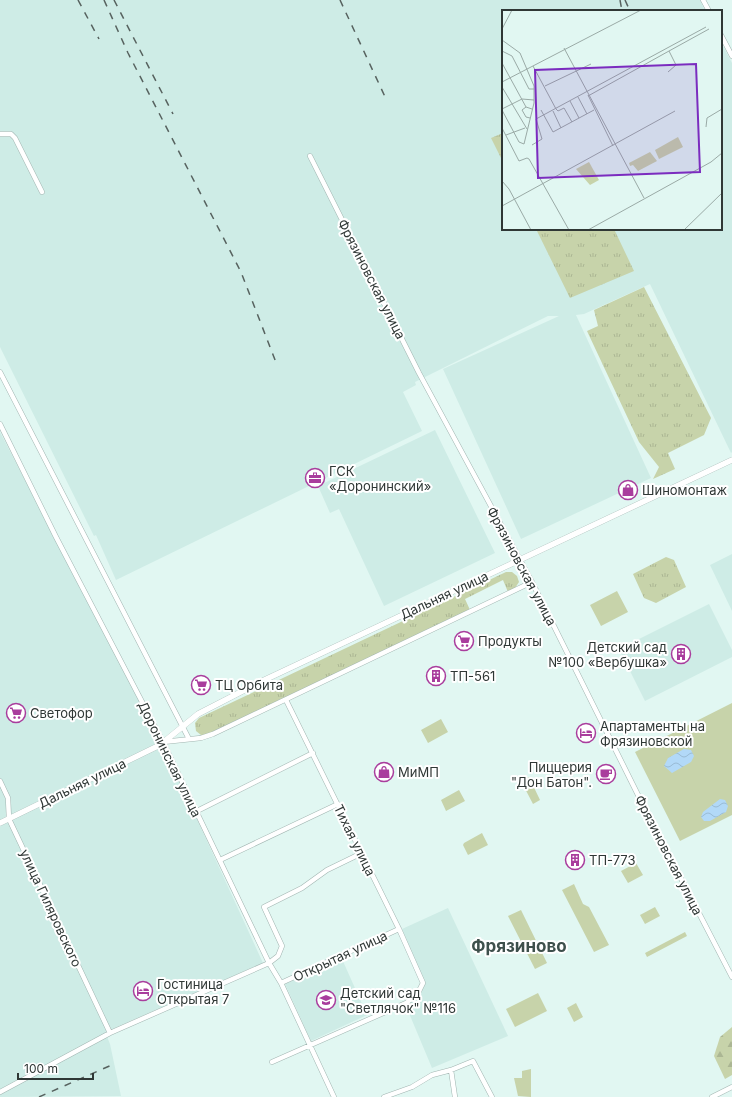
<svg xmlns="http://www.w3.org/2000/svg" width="732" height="1097" font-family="Inter,sans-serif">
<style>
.built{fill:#ceece6}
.grass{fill:url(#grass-tufts)}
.forest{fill:url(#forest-firs)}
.green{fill:#c7d3aa}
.water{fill:url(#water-waves)}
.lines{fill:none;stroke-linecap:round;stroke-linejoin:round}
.minor-casing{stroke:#a1b5b1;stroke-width:5.5}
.tertiary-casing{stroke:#a1b5b1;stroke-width:6}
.minor{stroke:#fff;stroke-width:4.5}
.tertiary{stroke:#fff;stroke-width:5.5}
.rail{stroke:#57625f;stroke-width:1.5;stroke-dasharray:7 7;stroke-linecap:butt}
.labels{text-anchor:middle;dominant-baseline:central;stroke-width:4;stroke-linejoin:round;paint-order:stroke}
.street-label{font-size:13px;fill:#2f3735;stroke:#fff}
.poi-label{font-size:13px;fill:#2f3735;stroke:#fff;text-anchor:start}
.district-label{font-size:17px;font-weight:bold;fill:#3e504c;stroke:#fff}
.inset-road{fill:none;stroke:#9aaaa6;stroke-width:1}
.view{fill:#7b2cbf;fill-opacity:0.15;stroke:#7b2cbf;stroke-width:2}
.inset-edge{fill:none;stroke:#2f3735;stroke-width:2}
</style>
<defs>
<pattern id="grass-tufts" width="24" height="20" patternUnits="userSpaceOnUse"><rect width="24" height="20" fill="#c7d3aa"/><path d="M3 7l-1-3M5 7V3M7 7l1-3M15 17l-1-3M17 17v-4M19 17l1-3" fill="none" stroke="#abb693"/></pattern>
<pattern id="forest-firs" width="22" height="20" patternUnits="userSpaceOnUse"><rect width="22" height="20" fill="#c7d3aa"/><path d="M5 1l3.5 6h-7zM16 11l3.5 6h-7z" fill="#abb693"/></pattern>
<pattern id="water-waves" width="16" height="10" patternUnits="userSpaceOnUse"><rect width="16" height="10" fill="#b2d9f8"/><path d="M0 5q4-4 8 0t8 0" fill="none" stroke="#99bbd5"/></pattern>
</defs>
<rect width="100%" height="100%" fill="#e1f7f2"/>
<path class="built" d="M0 0H700L705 11H503V229H721V42L732 63V452L731 453 650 284 584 314 576 315 651 478 521 539 443 369 559 316H548L415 382 416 385 403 392 422 431 116 580 96 535 94 536 0 347Z
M435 430 495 553 384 606 339 509 330 513 318 486Z
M0 432 168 756 263 963 105 1032 110 1044 121 1096 0 1097Z
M732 554V611L710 565Z
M709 604 732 650V657L645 701 619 649Z
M448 908 508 1036 432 1068 406 1006 419 996 425 984 402 929Z
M342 959 367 1015 311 1041 285 984Z"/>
<path class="grass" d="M503 133V162L491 138Z
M536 229H614L634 271 570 298Z
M644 287 711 418 704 435 668 453 675 469 653 479 659 467 639 442 587 331 598 326 594 310Z
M666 557 674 560 686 587 656 603 644 598 633 574Z
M506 572H512L517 576 519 582 515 588 508 592 503 580 465 599 470 610 207 735H201L196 731 195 723 199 718Z"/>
<path class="forest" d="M732 1027V1075L725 1079 714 1056 720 1037Z"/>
<path class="green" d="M617 591 628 612 601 626 590 605Z
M732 703V815L680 841 635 752Z
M441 719 448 732 428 743 421 730Z
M529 777 540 800 533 804 521 781Z
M459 790 465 801 446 811 441 800Z
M482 833 488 845 468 855 463 845 464 843Z
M636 863 643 875 628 883 621 871Z
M574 884 583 904 589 907 609 945 594 952 562 890Z
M655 907 660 916 645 924 640 915Z
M521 910 547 963 535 969 508 916Z
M685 932 687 936 647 957 645 953Z
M538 993 547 1011 515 1027 506 1009Z
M576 1003 583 1017 574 1022 567 1008Z
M531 1069V1097L518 1096 514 1078H522V1071Z"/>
<path class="water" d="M684 749 691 750 694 756 691 762 672 773 664 766 668 758Z
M720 799 725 800 728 806 726 812 710 821H704L701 817 703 812Z"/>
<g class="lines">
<g class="minor-casing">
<path id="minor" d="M703 0 709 11
M721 35 732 56
M0 134H11L15 138 42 192
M310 156 419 373 532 582 642 803 732 977
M0 372 189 739
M0 424 56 537 163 742 269 963 281 983 334 1097
M163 742 201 738 213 734 532 582
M0 781 8 798 9 819 110 1033
M197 811 313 753
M220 860 338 804
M281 983 399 929
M272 1062 406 1003 417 995 423 983 399 929 286 700
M451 1070 455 1097
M0 1092 110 1033 269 963 278 956 282 946 264 907 302 888 327 870 362 853
M384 1097 412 1087 432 1075 451 1070 473 1061 492 1097
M712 1097 732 1087"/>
</g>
<g class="tertiary-casing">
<path id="tertiary" d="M0 823 160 745 198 714 258 683 732 460"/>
</g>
<use href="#minor" class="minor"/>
<use href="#tertiary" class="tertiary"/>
<path class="rail" d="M78 0 99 39
M104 0 128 53 241 272 277 365
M114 0 173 114
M340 0 387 101
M620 0 622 11
M625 0 630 11
M39 1097 114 1064"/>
</g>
<defs>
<g id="office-ring" transform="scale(1)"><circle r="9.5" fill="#fff" stroke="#a93d9d" stroke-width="1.5"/><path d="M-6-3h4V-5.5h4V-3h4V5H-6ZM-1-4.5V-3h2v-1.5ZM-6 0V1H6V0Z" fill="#a93d9d"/></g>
<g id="shop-ring" transform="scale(1)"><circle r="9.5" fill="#fff" stroke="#a93d9d" stroke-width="1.5"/><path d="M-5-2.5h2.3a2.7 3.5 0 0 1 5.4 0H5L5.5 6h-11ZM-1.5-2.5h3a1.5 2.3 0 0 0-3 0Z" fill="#a93d9d"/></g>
<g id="supermarket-ring" transform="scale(1)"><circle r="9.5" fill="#fff" stroke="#a93d9d" stroke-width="1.5"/><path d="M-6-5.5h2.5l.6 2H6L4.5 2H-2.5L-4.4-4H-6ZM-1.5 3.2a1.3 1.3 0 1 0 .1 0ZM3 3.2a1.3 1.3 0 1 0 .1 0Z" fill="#a93d9d"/></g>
<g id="building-ring" transform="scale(1)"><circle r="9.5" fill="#fff" stroke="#a93d9d" stroke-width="1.5"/><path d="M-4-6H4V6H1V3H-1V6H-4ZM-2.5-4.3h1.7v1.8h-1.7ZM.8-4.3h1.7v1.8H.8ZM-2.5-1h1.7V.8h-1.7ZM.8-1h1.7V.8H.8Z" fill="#a93d9d"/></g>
<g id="hotel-ring" transform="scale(1)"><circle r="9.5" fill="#fff" stroke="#a93d9d" stroke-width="1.5"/><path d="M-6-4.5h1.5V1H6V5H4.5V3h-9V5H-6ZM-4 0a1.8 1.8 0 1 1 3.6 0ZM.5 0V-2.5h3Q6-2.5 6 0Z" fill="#a93d9d"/></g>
<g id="cafe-ring" transform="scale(1)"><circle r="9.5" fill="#fff" stroke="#a93d9d" stroke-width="1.5"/><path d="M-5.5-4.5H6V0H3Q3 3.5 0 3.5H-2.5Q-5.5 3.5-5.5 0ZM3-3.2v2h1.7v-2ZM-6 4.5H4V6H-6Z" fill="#a93d9d"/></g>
<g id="school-ring" transform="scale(1)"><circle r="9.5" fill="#fff" stroke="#a93d9d" stroke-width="1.5"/><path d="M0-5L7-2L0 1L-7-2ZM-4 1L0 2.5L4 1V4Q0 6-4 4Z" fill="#a93d9d"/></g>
</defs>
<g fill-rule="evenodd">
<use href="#office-ring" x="315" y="478"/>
<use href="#shop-ring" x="628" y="490"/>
<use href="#supermarket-ring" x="464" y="641"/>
<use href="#building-ring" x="681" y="654"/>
<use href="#building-ring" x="436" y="676"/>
<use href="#supermarket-ring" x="201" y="685"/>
<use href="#supermarket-ring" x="16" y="713"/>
<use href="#hotel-ring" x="586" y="733"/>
<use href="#shop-ring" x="384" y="772"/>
<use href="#cafe-ring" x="606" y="774"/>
<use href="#building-ring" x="575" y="860"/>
<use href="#hotel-ring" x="143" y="991"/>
<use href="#school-ring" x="326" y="1000"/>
</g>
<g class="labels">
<g class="street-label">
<text transform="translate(372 279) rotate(63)">Фрязиновская улица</text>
<text transform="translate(522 566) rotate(62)">Фрязиновская улица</text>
<text transform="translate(444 595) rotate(-25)">Дальняя улица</text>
<text transform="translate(170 759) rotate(64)">Доронинская улица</text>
<text transform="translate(82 783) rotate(-26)">Дальняя улица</text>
<text transform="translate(355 840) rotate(64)">Тихая улица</text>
<text transform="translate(669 855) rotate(63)">Фрязиновская улица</text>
<text transform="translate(51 908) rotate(65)">улица Гиляровского</text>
<text transform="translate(340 956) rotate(-25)">Открытая улица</text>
</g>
<g class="poi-label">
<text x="329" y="471">ГСК<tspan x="329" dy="15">«Доронинский»</tspan></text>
<text x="642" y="490">Шиномонтаж</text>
<text x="478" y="641">Продукты</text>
<text x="667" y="647" text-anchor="end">Детский сад<tspan x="667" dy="15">№100 «Вербушка»</tspan></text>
<text x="450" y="676">ТП-561</text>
<text x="215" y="685">ТЦ Орбита</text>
<text x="30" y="713">Светофор</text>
<text x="600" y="726">Апартаменты на<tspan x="600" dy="15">Фрязиновской</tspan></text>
<text x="592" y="767" text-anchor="end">Пиццерия<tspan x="592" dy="15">"Дон Батон".</tspan></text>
<text x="398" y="772">МиМП</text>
<text x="589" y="860">ТП-773</text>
<text x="157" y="984">Гостиница<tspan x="157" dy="15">Открытая 7</tspan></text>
<text x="340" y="993">Детский сад<tspan x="340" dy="15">"Светлячок" №116</tspan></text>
</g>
<g class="district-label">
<text x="519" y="946">Фрязиново</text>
</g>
</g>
<g transform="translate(502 10)">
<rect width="220" height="220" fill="#e1f7f2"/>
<path d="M176 127 181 137 157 149 153 140ZM148 142 155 151 136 161 131 155 128 156 127 153Z" fill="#c7d3aa"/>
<path d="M87 152 97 170 88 175 74 159Z" fill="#c7d3aa"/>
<path class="inset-road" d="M0 19 10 0M0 30 18 43 32 76V93L22 134 17 132 0 100M62 38 142 188M0 41 10 46 27 79H32M167 41 207 19M0 53 24 97 30 99M31 56 54 99 56 101 62 98 70 112M0 72 139 0M43 76 89 54M0 77 25 119M86 85 111 136M86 86 167 41 174 55 166 62M76 87 85 104M68 91 77 108M24 97 20 100 24 107 28 108M0 99 20 89 32 90M39 100 51 122 92 100M51 101 59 118M204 117 205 108 220 99M0 118 17 151 25 148 27 149 67 220M4 125 23 118M30 135 40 129 34 109 204 17M0 171 7 179 29 220M0 196 173 101M86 220 209 152 220 143M182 220 220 183"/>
<path class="view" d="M194 54 198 162 36 168 33 60Z"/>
<rect width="220" height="220" class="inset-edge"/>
</g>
<path d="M18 1073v6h75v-6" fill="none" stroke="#2f3735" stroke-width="2"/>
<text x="24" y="1073" font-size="12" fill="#2f3735" stroke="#ffffff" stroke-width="3" paint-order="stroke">100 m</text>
</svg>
